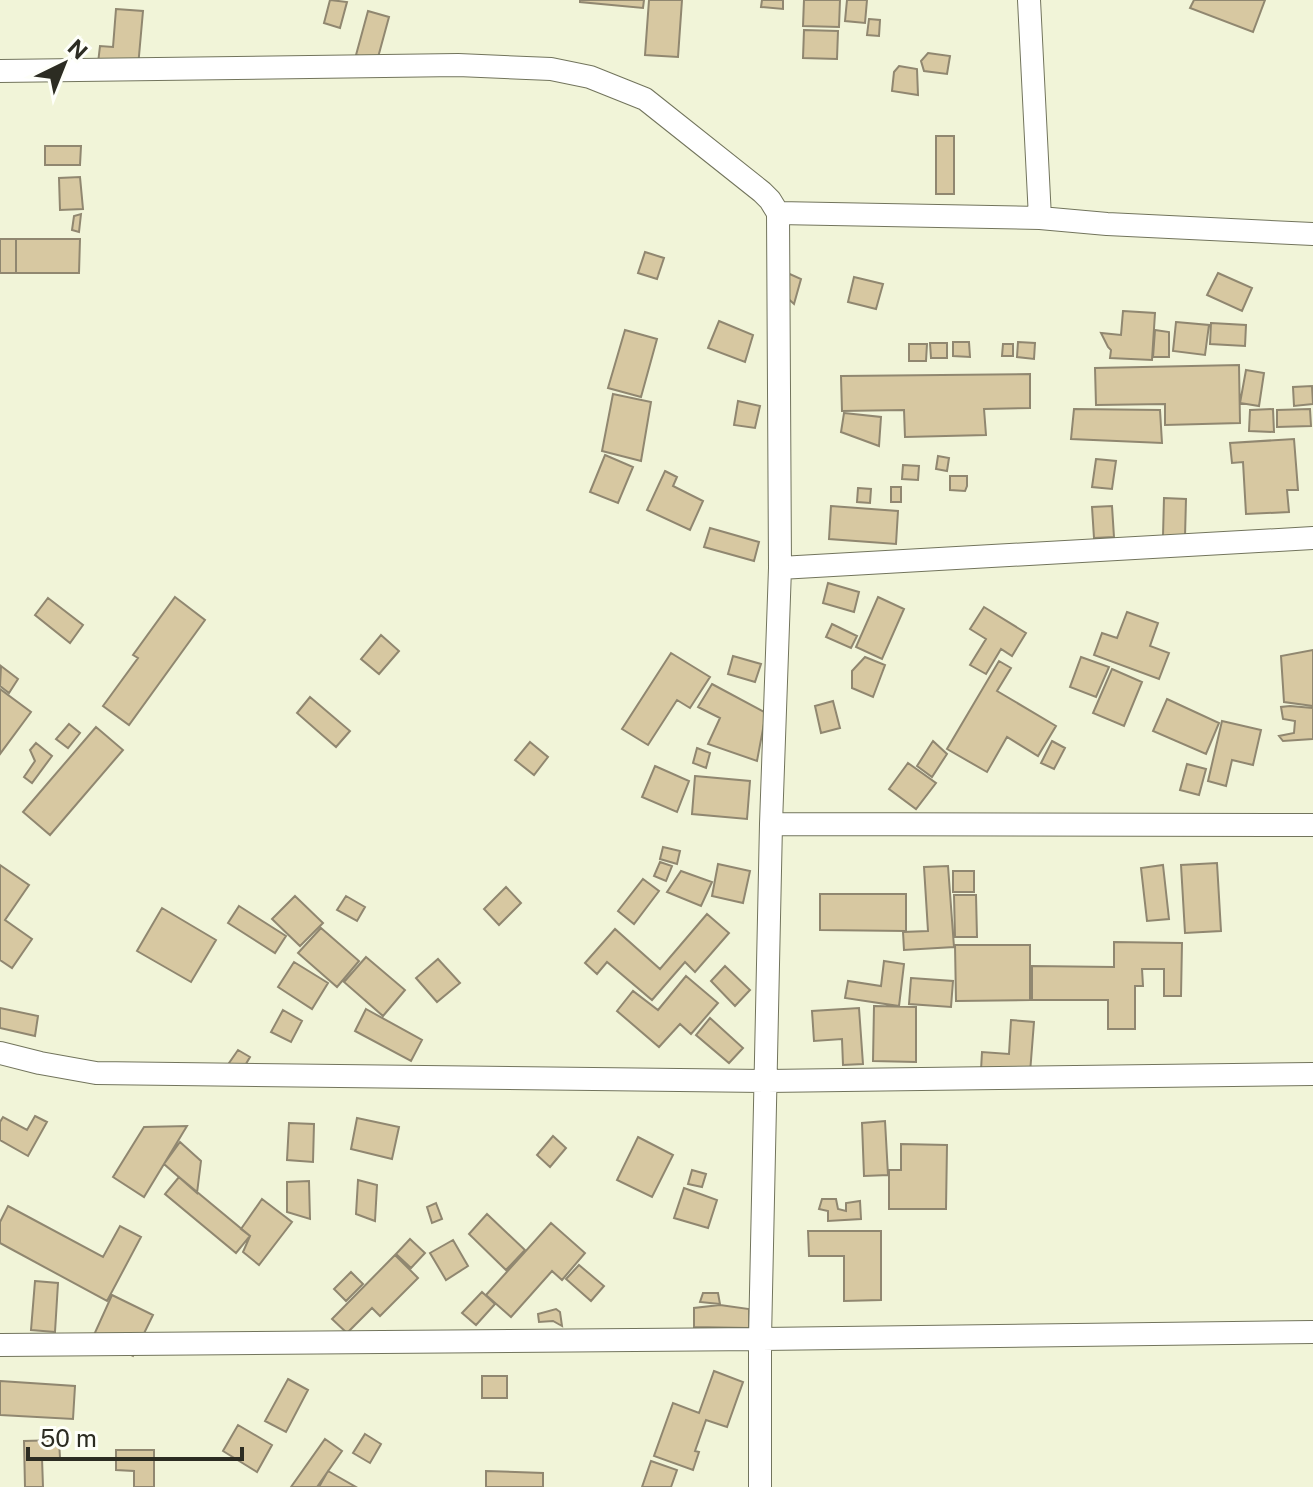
<svg xmlns="http://www.w3.org/2000/svg" width="1313" height="1487" font-family="'Public Sans',sans-serif">
<style>
.building{fill:#d7c8a1;stroke:#908770;stroke-width:2}
.lines{fill:none;stroke-linecap:round;stroke-linejoin:round}
.minor-casing{stroke:#72745c;stroke-width:24}
.minor{stroke:#fff;stroke-width:22}
</style>
<rect width="100%" height="100%" fill="#f1f4d8"/>
<path class="building" d="M330 0 347 2 340 28 324 23Z
M580 0H644L643 8 580 2Z
M649 0H682L678 57 645 55Z
M762 0H783V9L761 7Z
M804 0H840L839 27 803 26Z
M847 0H867L865 23 845 21Z
M1194 0H1265L1253 32 1190 8Z
M1194 0H1265L1253 32 1190 8Z
M116 9 143 11 138 67 98 63 100 46 113 47Z
M368 11 389 17 377 61 356 55Z
M869 19 880 20 879 36 867 35Z
M804 30 838 31 837 59 803 58Z
M928 53 950 56 947 74 924 71 921 61Z
M899 66 917 69 918 95 892 91 894 72Z
M936 136H954V194H936Z
M45 146H81L80 165H45Z
M80 177 83 209 60 210 59 178Z
M81 214 79 232 72 230 74 216Z
M0 239H16V273H0Z
M16 239H80L79 273H16Z
M645 252 664 258 657 279 638 273Z
M783 271 801 279 794 304 782 293Z
M1218 273 1252 288 1242 311 1207 295Z
M854 277 883 284 876 309 848 302Z
M1123 311 1155 313 1152 360 1110 358 1111 350 1108 347 1101 333 1121 335Z
M719 321 753 335 745 362 708 348Z
M1176 322 1209 325 1205 355 1173 351Z
M1211 323 1246 325 1245 346 1210 344Z
M625 330 657 339 641 397 608 388Z
M1155 330 1169 332V357H1153Z
M953 342H969L970 357 953 356Z
M1018 342 1035 343 1034 359 1017 357Z
M930 343H947V358H931Z
M909 344H927L926 361H909Z
M1003 344H1013V356H1002Z
M1239 365 1240 423 1165 425V404L1096 405 1095 368Z
M1246 370 1264 373 1259 406 1240 403Z
M1030 374V408L984 409 986 435 905 437 904 410 842 411 841 376Z
M1312 386 1313 404 1294 406 1293 387Z
M613 394 651 402 641 461 602 451Z
M738 401 760 406 755 428 734 425Z
M1074 409 1160 410 1162 443 1071 439Z
M1273 409 1274 432 1249 431 1250 410Z
M1310 409 1311 426 1277 427V410Z
M844 413 881 417 879 446 841 432Z
M1294 439 1298 490H1287L1289 512 1246 514 1243 462 1232 463 1230 443Z
M605 455 633 467 618 503 590 492Z
M938 456 949 458 947 471 936 469Z
M1096 459 1116 461 1112 489 1092 487Z
M903 465 919 466 918 480 902 479Z
M665 471 677 477 673 486 703 501 690 530 647 510Z
M950 476H967V486L965 491 950 490Z
M891 487H901V502H891Z
M858 488 871 489 870 503 857 502Z
M1164 498 1186 499 1185 537 1163 536Z
M831 506 898 511 896 544 829 539Z
M1112 506 1114 537 1094 538 1092 507Z
M710 528 759 542 754 561 704 547Z
M828 583 859 592 854 612 823 603Z
M175 597 205 620 129 725 103 706 138 658 133 655Z
M878 597 904 609 882 659 856 647Z
M48 598 83 625 70 643 35 615Z
M984 607 1026 633 1012 656 1001 649 986 674 970 665 986 639 970 629Z
M1127 612 1158 623 1150 646 1169 653 1159 679 1094 655 1102 633 1117 638Z
M832 624 857 636 851 648 826 637Z
M381 635 399 651 379 674 361 659Z
M1313 650V706L1284 702 1281 656Z
M671 653 710 677 690 708 677 700 648 745 622 729Z
M733 656 761 664 755 682 728 674Z
M865 657 885 665 873 697 852 688V671Z
M1081 657 1109 667 1096 697 1070 687Z
M999 661 1011 668 997 691 1056 726 1038 756 1007 737 987 772 947 749Z
M1 666 18 679 9 693 0 686Z
M1112 669 1142 682 1124 726 1093 713Z
M712 684 766 713 757 761 708 744 720 718 698 707Z
M0 689 31 712 0 754Z
M310 697 350 731 336 747 297 713Z
M1167 699 1219 723 1206 754 1153 731Z
M833 701 840 728 821 733 815 706Z
M1290 706 1313 708V739L1283 741 1279 736 1294 733 1295 721 1283 719 1281 707Z
M1222 721 1261 730 1253 765 1232 760 1226 786 1208 781Z
M69 724 80 733 68 748 56 739Z
M96 727 123 750 50 835 23 812Z
M933 741 947 754 932 777 917 766Z
M1052 741 1065 748 1054 769 1041 763Z
M530 742 548 757 534 775 515 760Z
M36 743 52 756 32 783 24 777 35 761 30 750Z
M697 748 710 753 706 768 693 763Z
M908 763 936 783 916 809 889 789Z
M1187 764 1206 769 1199 795 1180 790Z
M655 766 689 781 677 812 642 797Z
M695 776 750 781 747 819 692 814Z
M663 847 680 851 677 864 660 859Z
M660 862 672 866 666 881 654 876Z
M1217 863 1221 931 1185 933 1181 865Z
M718 864 750 871 743 903 712 896Z
M0 865 29 885 5 920 32 939 12 968 0 960Z
M1163 865 1169 919 1147 921 1141 868Z
M948 866 954 947 904 950 903 932 928 931 924 867Z
M681 871 712 882 701 906 667 892Z
M953 871H974V892H953Z
M643 879 659 891 634 924 618 911Z
M506 887 521 903 499 925 484 909Z
M820 894H906V931L820 930Z
M954 895H976L977 937H955Z
M295 896 323 923 300 946 272 919Z
M346 896 365 907 357 921 337 910Z
M239 906 286 936 275 953 228 923Z
M162 908 216 940 191 982 137 951Z
M707 914 729 933 695 972 685 962 652 1000 607 962 597 974 585 963 615 929 660 969Z
M321 928 359 961 337 987 298 953Z
M1114 942 1182 943 1181 996H1164V969H1142L1143 986H1135V1029H1108V1000H1032V966L1114 967Z
M955 945H1030V1000L956 1001Z
M366 957 405 990 383 1016 344 982Z
M438 959 460 983 437 1002 416 978Z
M884 961 904 964 899 1006 845 998 848 981 881 986Z
M294 962 328 983 312 1009 278 987Z
M725 966 750 990 735 1006 711 981Z
M686 976 718 1003 691 1034 680 1024 659 1047 617 1011 633 991 658 1010Z
M911 978 953 981 951 1007 909 1004Z
M874 1006 916 1007V1062L873 1061Z
M0 1008 38 1016 35 1036 0 1028Z
M859 1008 863 1064 843 1065 842 1039 814 1041 812 1011Z
M366 1009 422 1040 411 1061 355 1031Z
M283 1010 302 1021 291 1042 271 1032Z
M710 1018 743 1048 729 1063 696 1035Z
M1011 1020 1034 1022 1030 1073 981 1070 982 1052 1009 1054Z
M238 1050 250 1057 240 1074 227 1066Z
M35 1116 47 1122 28 1156 0 1140V1122L3 1117 27 1130Z
M357 1118 399 1127 392 1159 351 1149Z
M885 1121 888 1175 864 1176 862 1123Z
M289 1123 314 1124 313 1162 287 1160Z
M187 1126 144 1197 113 1177 144 1127Z
M553 1136 566 1148 550 1167 537 1155Z
M638 1137 673 1155 652 1197 617 1180Z
M180 1142 201 1161 197 1193 164 1164Z
M901 1144 947 1145 946 1209H889V1170H901Z
M692 1170 706 1174 702 1187 688 1184Z
M179 1177 250 1236 236 1253 165 1194Z
M358 1180 377 1185 375 1221 356 1214Z
M309 1181 310 1219 287 1212V1182Z
M684 1188 717 1200 708 1228 674 1218Z
M262 1199 292 1222 259 1265 243 1252 250 1236 241 1229Z
M822 1199H836L838 1209 846 1211V1203L860 1201 861 1219 828 1221V1211L819 1209Z
M436 1203 442 1219 432 1223 427 1207Z
M8 1206 103 1257 120 1226 141 1237 107 1301 0 1243V1222Z
M487 1214 525 1250 506 1270 469 1234Z
M551 1223 585 1253 562 1280 552 1271 511 1317 486 1295Z
M808 1231H881V1300L844 1301V1256H809Z
M410 1239 425 1253 411 1268 396 1254Z
M453 1240 468 1266 446 1280 430 1253Z
M395 1255 418 1278 380 1316 372 1308 347 1333 332 1319Z
M579 1265 604 1286 591 1301 566 1279Z
M351 1272 363 1284 346 1301 334 1289Z
M35 1281 58 1283 55 1332 31 1330Z
M482 1292 495 1304 476 1325 462 1313Z
M703 1293H718L720 1304 700 1302Z
M112 1295 153 1315 133 1356 93 1337Z
M720 1305 749 1309V1328L694 1327V1308Z
M556 1309 560 1312 562 1326 553 1321 539 1322 538 1314Z
M714 1371 743 1382 727 1427 706 1420 695 1451 699 1452 693 1470 654 1456 673 1403 699 1413Z
M482 1376H507V1398H482Z
M288 1379 308 1390 286 1432 265 1421Z
M0 1381 75 1386 73 1419 0 1415Z
M238 1425 272 1445 257 1472 223 1451Z
M365 1434 381 1444 370 1463 353 1453Z
M325 1439 342 1451 317 1487H291Z
M59 1440 60 1458H42L43 1487H25L24 1441Z
M116 1450H154V1487H134V1471L116 1470Z
M651 1461 677 1470 671 1487H642Z
M328 1471 356 1487H319Z
M486 1471 543 1473V1487H486Z"/>
<g class="lines">
<g class="minor-casing">
<path id="minor" d="M1029 0 1040 218
M0 71 458 65 551 69 590 77 645 99 762 192 770 200 778 213 780 568 771 824 760 1339V1487
M778 213 1040 218 1107 224 1313 234
M780 568 1313 538
M771 824 1313 825
M0 1053 40 1063 96 1073 767 1081 1313 1074
M0 1345 760 1339 1313 1332"/>
</g>
<use href="#minor" class="minor"/>
</g>
<g transform="translate(64 64) rotate(43)" stroke="#fefff9" stroke-width="6" paint-order="stroke">
<path d="M0-6L14 30L0 20L-14 30Z" fill="#2c2c22"/>
<text y="-12" font-size="22" font-weight="bold" text-anchor="middle" fill="#2c2c22">N</text>
</g>
<path d="M28 1447v12h214v-12" fill="none" stroke="#2c2c22" stroke-width="4"/>
<text x="40" y="1447" font-size="24" fill="#2c2c22" stroke="#fefff9" stroke-width="6" paint-order="stroke">50 m</text>
</svg>
